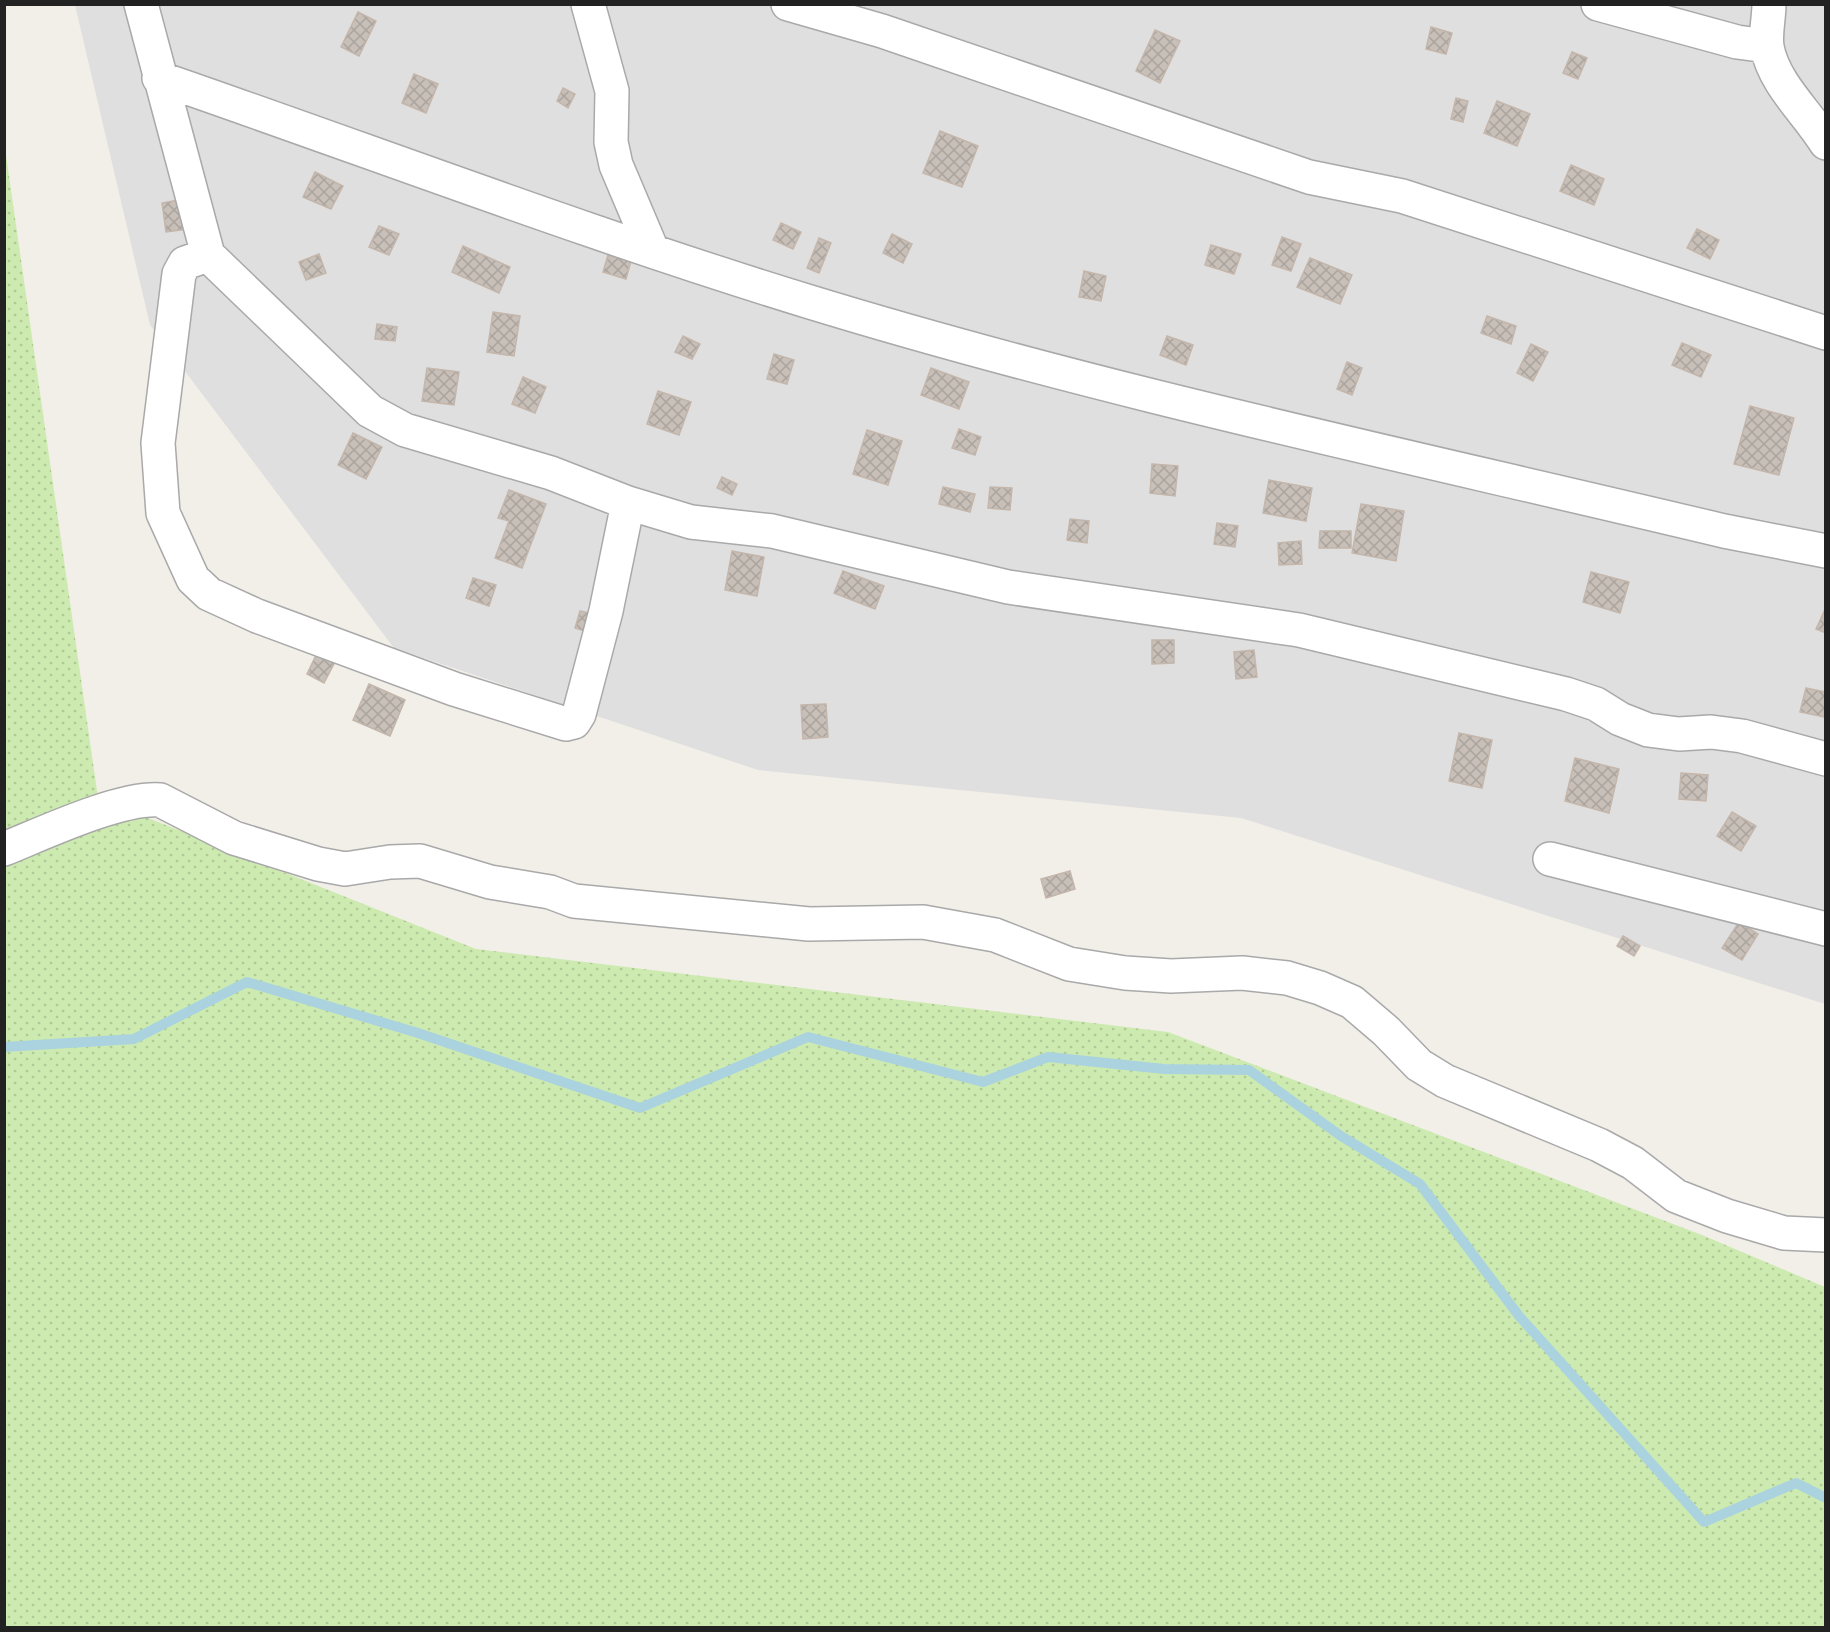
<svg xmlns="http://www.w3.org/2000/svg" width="1830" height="1632" font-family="Helvetica,sans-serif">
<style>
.residential{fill:#e0dfdf}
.grass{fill:url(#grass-dots)}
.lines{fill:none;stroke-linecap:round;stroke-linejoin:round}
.stream{stroke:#aad3df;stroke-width:10}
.building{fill:url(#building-cross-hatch);stroke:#c4b6ab;stroke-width:1.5}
.minor-casing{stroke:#a9a9a9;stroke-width:36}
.minor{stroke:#fff;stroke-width:33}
</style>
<defs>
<pattern id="grass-dots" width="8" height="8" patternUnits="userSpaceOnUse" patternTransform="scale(1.5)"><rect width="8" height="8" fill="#cdebb0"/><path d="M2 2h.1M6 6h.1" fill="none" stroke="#b0c997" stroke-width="1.8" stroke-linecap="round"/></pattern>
<pattern id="building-cross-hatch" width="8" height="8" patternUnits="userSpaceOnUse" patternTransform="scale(1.5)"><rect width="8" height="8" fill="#c7bfb8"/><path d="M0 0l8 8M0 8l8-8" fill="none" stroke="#aba49e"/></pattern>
</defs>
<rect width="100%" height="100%" fill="#f2efe9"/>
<path class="residential" d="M75 5H1825V1004L1241 818 758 770 394 648 150 325Z"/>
<path class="grass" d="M4 141 98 798 476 949 1168 1032 1702 1235 1825 1287V1627H5Z"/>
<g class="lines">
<path class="stream" d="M4 1047 134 1039 247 982 418 1033 640 1108 808 1037 983 1082 1048 1057 1164 1069 1249 1070 1341 1136 1420 1184 1519 1316 1704 1522 1796 1483 1826 1498"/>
</g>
<path class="building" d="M358 12 376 21 359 56 341 47Z
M1431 27 1452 33 1446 54 1426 49Z
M1155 30 1180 41 1160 83 1136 71Z
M1572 52 1587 58 1578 79 1563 73Z
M414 74 438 84 426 113 402 103Z
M563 88 575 94 568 108 557 101Z
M1456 98 1468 101 1463 122 1451 119Z
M1497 101 1530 114 1517 146 1484 133Z
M940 131 978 146 962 187 923 173Z
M1571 165 1604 179 1594 205 1560 191Z
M315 172 343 186 331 209 303 197Z
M184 199 188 229 166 232 162 203Z
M781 223 801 232 793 249 773 240Z
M379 226 399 234 389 255 369 247Z
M1697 229 1719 240 1710 259 1687 248Z
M892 234 912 244 903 263 883 253Z
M1282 237 1301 244 1291 271 1272 265Z
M819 238 831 243 819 273 807 268Z
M1211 245 1241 254 1234 274 1205 265Z
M463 246 510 267 499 293 452 272Z
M319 254 326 273 306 280 299 262Z
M608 255 631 261 626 279 603 272Z
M1310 258 1352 275 1340 304 1297 287Z
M1084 271 1106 276 1101 301 1079 297Z
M493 312 520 316 514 356 487 352Z
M1487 316 1516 326 1511 344 1481 333Z
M377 324 397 327 395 341 375 339Z
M683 336 700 344 692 359 675 352Z
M1167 336 1193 345 1186 365 1160 355Z
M1682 343 1711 355 1701 377 1672 365Z
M1531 344 1548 352 1533 381 1517 373Z
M774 354 794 360 787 384 767 379Z
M1347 362 1362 368 1352 395 1337 389Z
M427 368 459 372 454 405 422 401Z
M931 368 969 382 959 409 921 395Z
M523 377 546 387 535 413 512 404Z
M658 391 691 402 679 435 647 424Z
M1750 406 1794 418 1779 475 1734 464Z
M959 429 981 437 975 455 952 448Z
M867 430 902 441 888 485 853 474Z
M353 433 382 447 366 479 338 465Z
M1152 464 1178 466 1175 496 1150 493Z
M722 477 737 484 732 495 717 488Z
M1269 480 1312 488 1306 521 1263 513Z
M943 487 975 494 970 512 939 504Z
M990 487 1012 488 1010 510 988 508Z
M509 490 546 504 522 568 495 558 509 521 498 518Z
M1361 504 1404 511 1396 561 1352 553Z
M1070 519 1089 521 1087 543 1067 540Z
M1217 523 1238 526 1235 547 1214 544Z
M1320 531H1351V548H1319Z
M1301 541 1302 564 1279 565 1278 543Z
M732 551 764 557 757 596 725 590Z
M843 571 884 586 875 609 834 593Z
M1591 572 1629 582 1620 613 1583 602Z
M473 578 496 585 489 606 466 598Z
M1826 607V633L1816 629Z
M580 611 599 615 594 634 575 628Z
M1152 640H1174V663L1152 664Z
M319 649 337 658 324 683 307 674Z
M1254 650 1257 677 1236 679 1234 652Z
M369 684 405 700 390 736 353 720Z
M1806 688 1826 692 1825 717 1800 712Z
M826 704 828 737 803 739 801 705Z
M1459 733 1492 740 1482 788 1449 781Z
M1575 758 1619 769 1609 813 1565 801Z
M1681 773 1708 775 1706 801 1679 799Z
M1732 812 1756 826 1741 851 1717 836Z
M1070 871 1075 889 1046 898 1041 879Z
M1739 922 1758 934 1742 960 1722 948Z
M1623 936 1640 946 1634 956 1617 946Z"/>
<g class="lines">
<g class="minor-casing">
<path id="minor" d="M141 4 208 255 370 411 405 430 551 473 628 503 691 522 772 531 1008 587 1299 630 1566 694 1596 704 1620 719 1648 730 1679 734 1711 732 1742 736 1826 759
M588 4 612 91 611 142 616 165 652 250
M788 4 882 31 1309 177 1402 196 1826 333
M1598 4 1737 42 1767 46
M1769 4C1769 18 1765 34 1767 47 1774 84 1807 112 1826 143
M159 78C376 153 591 235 810 302 1111 394 1419 458 1724 531L1826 551
M208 255 185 263 179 274 158 443 163 513 193 579 209 594 257 616 454 689 566 724 574 722 579 714 606 611 628 503
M4 849C44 833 120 797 160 800L234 838 318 864 345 869 390 862 420 861 490 882 550 892 574 901 809 924 923 922 995 935 1069 964 1125 973 1171 976 1242 973 1287 978 1320 988 1352 1002 1386 1031 1419 1065 1445 1081 1599 1145 1633 1163 1676 1196 1727 1216 1784 1233 1826 1235
M1550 859 1826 929"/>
</g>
<use href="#minor" class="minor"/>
</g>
<rect width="1830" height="1632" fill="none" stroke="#222222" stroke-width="12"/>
</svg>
